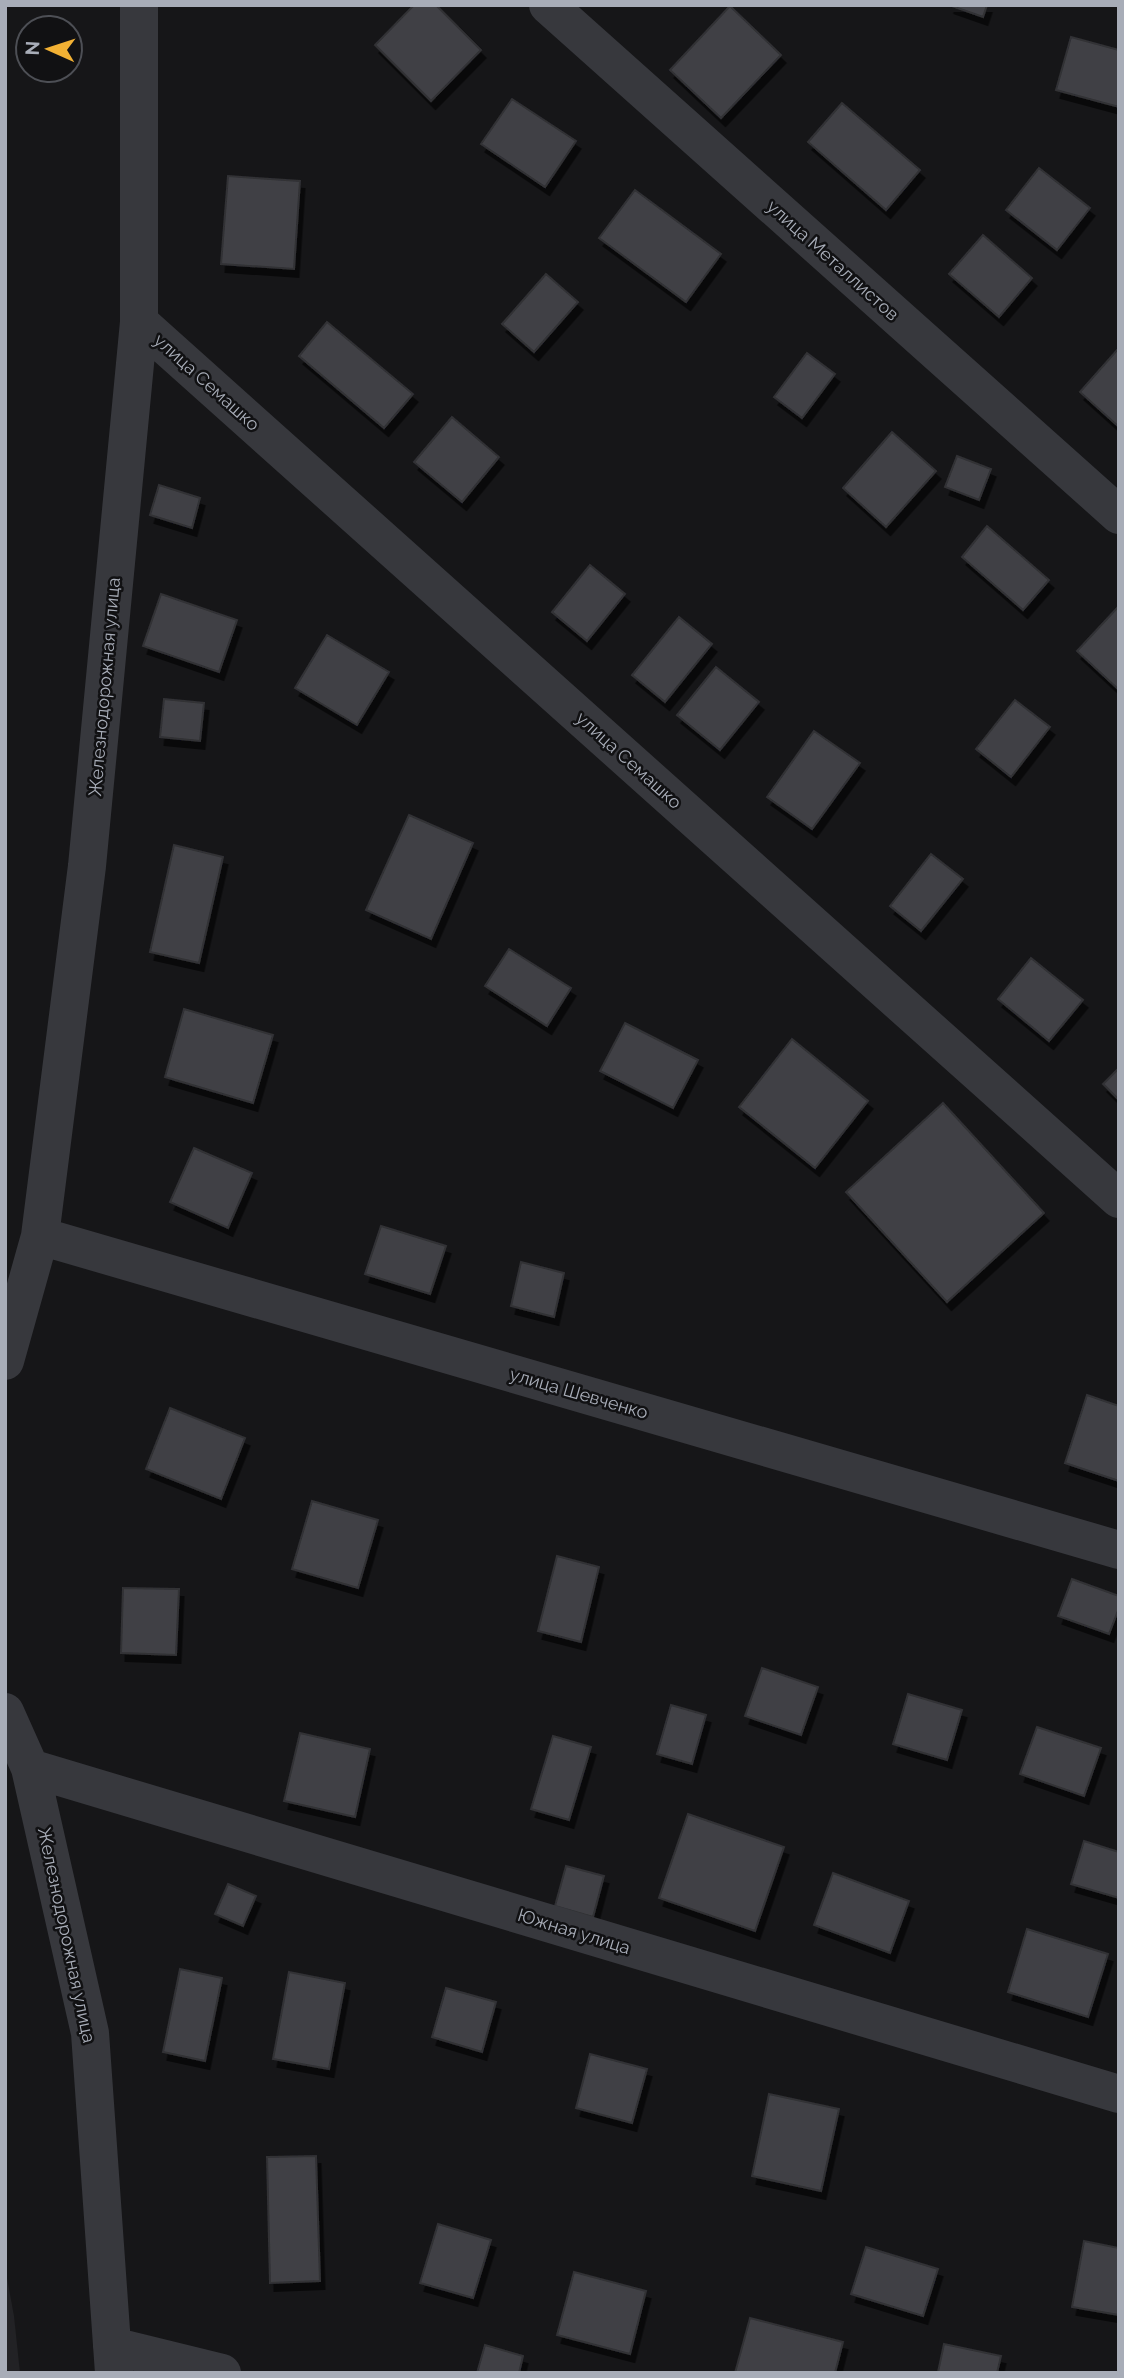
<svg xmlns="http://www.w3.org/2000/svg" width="1124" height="2378" font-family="Raleway,sans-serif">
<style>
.built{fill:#222225}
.building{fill:#404145;stroke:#303034;stroke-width:2;filter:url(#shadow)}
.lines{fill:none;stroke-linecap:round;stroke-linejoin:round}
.minor{stroke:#37383d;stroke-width:38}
.labels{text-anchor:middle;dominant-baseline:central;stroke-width:5;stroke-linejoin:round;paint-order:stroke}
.street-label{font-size:18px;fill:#a8adb8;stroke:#111113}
</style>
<defs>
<filter id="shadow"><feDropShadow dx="4.5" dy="8" stdDeviation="0" flood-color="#0009"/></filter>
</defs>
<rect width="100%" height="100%" fill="#161618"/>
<path class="built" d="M5 2267 14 2316 20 2373H5Z"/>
<path class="building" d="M414 5H436L481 50 431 101 375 45Z
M949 5H987L983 17Z
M730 6 781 55 721 118 670 70Z
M1071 37 1119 50V107L1056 90Z
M512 99 576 141 545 187 481 144Z
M842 103 920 170 886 210 808 142Z
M1039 168 1090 208 1057 250 1006 210Z
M228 176 300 181 294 269 221 264Z
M635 190 721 254 686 302 599 238Z
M983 235 1032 278 999 317 949 274Z
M546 274 578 302 534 352 502 324Z
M327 322 413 394 384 428 299 356Z
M1118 349H1119V427L1080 392Z
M807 353 835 374 802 418 774 397Z
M452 417 499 457 462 502 414 462Z
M892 432 936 471 886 527 843 488Z
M957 456 991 469 979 500 945 487Z
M159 485 200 498 192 528 150 515Z
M987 526 1049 580 1023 610 962 557Z
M590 565 625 594 587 641 552 612Z
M161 594 237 620 219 672 143 646Z
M1118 607 1119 608V690L1077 651Z
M679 617 712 644 665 702 632 675Z
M327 635 389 672 357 725 295 688Z
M716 667 759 702 720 750 677 715Z
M164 699 204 703 200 741 160 737Z
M1015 700 1050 727 1011 777 976 749Z
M814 731 860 763 812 829 767 797Z
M409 815 473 843 431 939 366 910Z
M174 845 223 857 199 963 150 952Z
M931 854 963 879 921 931 890 906Z
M509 949 571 988 547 1026 485 986Z
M1031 958 1083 1000 1049 1041 998 999Z
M184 1009 273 1035 253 1103 165 1077Z
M625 1023 698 1060 673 1108 600 1071Z
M792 1039 868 1101 815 1168 739 1107Z
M1119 1068V1100L1103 1084Z
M943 1103 1044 1213 947 1302 846 1192Z
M194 1148 252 1173 228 1228 170 1202Z
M381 1226 446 1246 430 1294 365 1274Z
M521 1262 564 1273 554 1317 511 1306Z
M1087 1395 1119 1406V1481L1065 1463Z
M170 1408 245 1438 221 1499 146 1469Z
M312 1501 378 1520 358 1588 292 1569Z
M557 1556 599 1567 581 1642 538 1631Z
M1072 1579 1119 1596V1608L1109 1634 1058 1616Z
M123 1588 179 1589 176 1655 121 1653Z
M762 1668 818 1687 801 1735 745 1716Z
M908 1694 962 1710 947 1760 893 1744Z
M671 1705 706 1715 692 1764 657 1754Z
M1037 1727 1101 1748 1084 1796 1020 1774Z
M300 1733 370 1749 355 1817 284 1801Z
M553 1736 591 1747 569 1820 531 1809Z
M688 1814 784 1847 755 1931 659 1898Z
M1084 1841 1119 1852V1898L1071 1884Z
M566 1866 604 1876 593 1917 555 1906Z
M833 1873 909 1901 890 1953 814 1925Z
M228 1884 256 1896 243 1926 215 1914Z
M1027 1929 1108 1954 1088 2017 1008 1992Z
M180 1969 222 1978 205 2061 163 2052Z
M289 1972 345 1983 329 2069 273 2059Z
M446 1988 496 2002 482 2052 432 2037Z
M590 2054 647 2069 632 2123 576 2108Z
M769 2094 839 2109 821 2191 752 2176Z
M316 2156 320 2281 270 2283 267 2157Z
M438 2224 491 2240 473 2298 420 2283Z
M1084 2241 1119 2248V2315L1072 2307Z
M866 2247 938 2269 923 2316 851 2294Z
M574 2272 646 2291 630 2354 557 2335Z
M750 2318 843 2342 835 2373H735Z
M944 2344 1001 2356 997 2373 938 2372Z
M485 2345 523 2356 519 2373H477Z"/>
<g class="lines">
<path class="minor" d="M548 5 1119 515
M139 322 1119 1199
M40 1236 1119 1550
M5 1361 40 1236 87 866 139 322V5
M5 1712 30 1768 90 2033 114 2373
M30 1768 1119 2094
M112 2346 222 2373"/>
</g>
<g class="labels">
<g class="street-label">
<text transform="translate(833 260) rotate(42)">улица Металлистов</text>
<text transform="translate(207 382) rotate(42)">улица Семашко</text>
<text transform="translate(104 687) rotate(-85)">Железнодорожная улица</text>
<text transform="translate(629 760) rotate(42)">улица Семашко</text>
<text transform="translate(579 1393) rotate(16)">улица Шевченко</text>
<text transform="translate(574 1931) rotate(17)">Южная улица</text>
<text transform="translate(67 1935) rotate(78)">Железнодорожная улица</text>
</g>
</g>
<rect width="1124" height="2378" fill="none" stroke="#a8adb8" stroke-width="14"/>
<g transform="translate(49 49) rotate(273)"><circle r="33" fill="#111113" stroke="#4d4f55" stroke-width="2"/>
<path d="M0-5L12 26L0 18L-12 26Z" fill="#f2b134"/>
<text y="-10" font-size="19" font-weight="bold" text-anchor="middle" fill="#a8adb8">N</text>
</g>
</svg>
